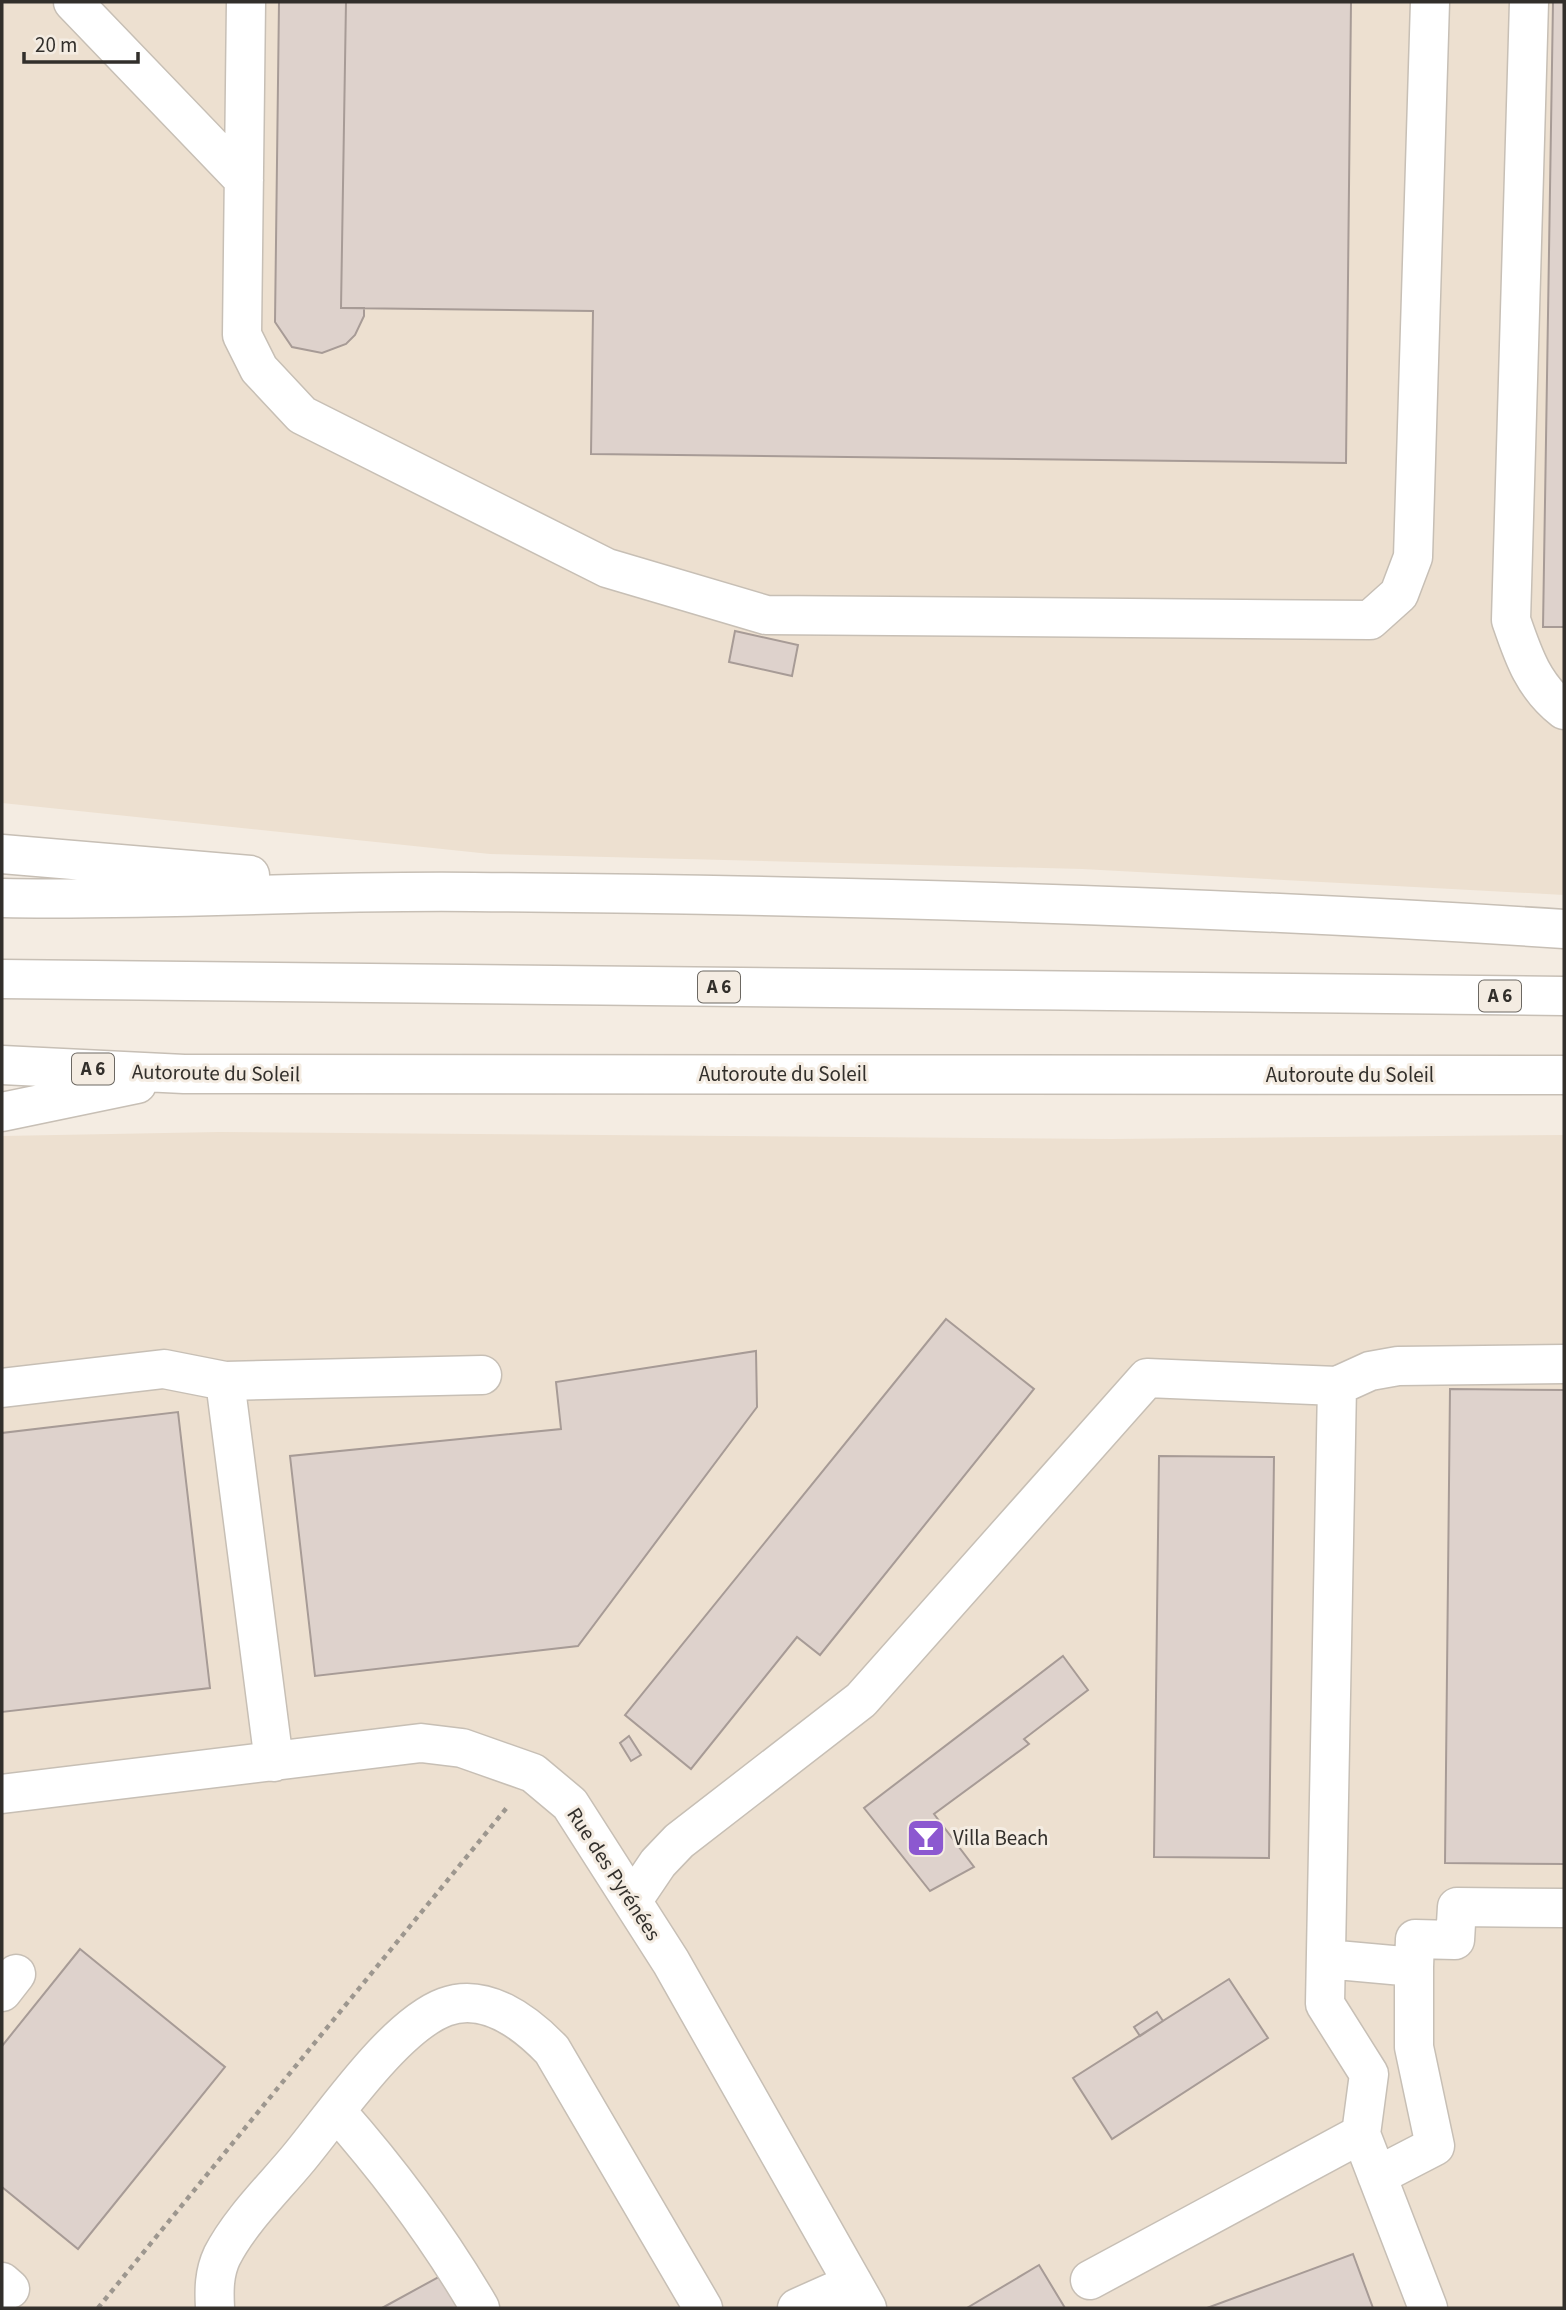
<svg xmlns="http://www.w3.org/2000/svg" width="1566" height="2310" font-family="'Source Sans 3',sans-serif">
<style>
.built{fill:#ede0d0}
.building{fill:#ded2cc;stroke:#a79b96;stroke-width:2}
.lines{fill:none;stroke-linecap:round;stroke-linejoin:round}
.minor-casing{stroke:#c7bfb5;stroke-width:41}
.highway-casing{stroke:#c7bfb5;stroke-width:41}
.path{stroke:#9d978f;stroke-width:4.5;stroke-dasharray:5 5;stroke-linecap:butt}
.minor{stroke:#fff;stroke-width:38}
.highway{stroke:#fff;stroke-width:38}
.labels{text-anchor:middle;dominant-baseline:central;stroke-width:6;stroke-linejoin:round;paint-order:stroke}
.shield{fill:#f4ece2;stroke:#6c6862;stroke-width:2}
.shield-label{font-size:19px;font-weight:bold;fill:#322f2b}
.street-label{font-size:21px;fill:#322f2b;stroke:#f4ece2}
.poi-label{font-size:21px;fill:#322f2b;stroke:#f4ece2;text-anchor:start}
</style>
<rect width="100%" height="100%" fill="#f4ece2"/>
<path class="built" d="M2 2H1564V895L1082 869 490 854 2 803Z
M219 1132 1111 1139 1564 1135V2308H2V1136Z"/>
<path class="building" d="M279 2H346L341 308H364V316L355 335 346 344 322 353 292 347 275 322Z
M346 2H1351L1346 463 591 454 593 311 341 308Z
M1553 2H1564V627H1543Z
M735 631 798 645 792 676 729 662Z
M946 1319 1034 1389 820 1655 797 1637 691 1769 625 1715Z
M756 1351 757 1407 578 1646 315 1676 290 1456 561 1429 556 1382Z
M1450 1389 1564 1390V1864L1445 1863Z
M178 1412 210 1688 2 1712V1433Z
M1159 1456 1274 1457 1269 1858 1154 1857Z
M1063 1656 1088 1690 1024 1739 1029 1744 934 1814 974 1867 930 1891 864 1808Z
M629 1736 641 1755 631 1761 620 1743Z
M80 1949 225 2067 78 2249 2 2187V2046Z
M1229 1979 1268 2038 1112 2139 1073 2078Z
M1157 2012 1163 2021 1140 2036 1134 2027Z
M1353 2254 1373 2308H1207Z
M1039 2265 1065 2308H967Z
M444 2274 463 2308H382Z"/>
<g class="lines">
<g class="minor-casing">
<path id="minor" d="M73 2 244 180
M246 2 242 335 259 369 302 415 607 568 766 615 1370 620 1399 594 1413 557 1430 2
M1529 2 1511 620C1523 655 1533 686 1564 710
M225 1381 274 1762
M1337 1386 1370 1371 1398 1366 1564 1364
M2 1388 164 1369 225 1381 482 1375
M2 1794 421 1743 462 1748 533 1773 570 1804 671 1962 867 2308
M633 1900 658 1863 679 1841 861 1700 1147 1378 1337 1386 1325 2004 1369 2074 1361 2134 1428 2308
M1326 1959 1414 1967V2047L1435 2146 1377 2176
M1414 1967 1415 1939 1455 1940 1457 1907 1564 1908
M2 1992 16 1974
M337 2112C391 2173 439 2238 480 2308
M1090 2280 1361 2134
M2 2282 10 2289
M215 2308C214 2290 214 2273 222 2256 240 2221 272 2190 297 2160 333 2117 394 2026 445 2007 485 1992 525 2022 552 2050L703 2308
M797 2308 853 2283"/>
</g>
<g class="highway-casing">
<path id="highway" d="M2 854 250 875
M2 898C159 901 316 890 473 892 837 895 1201 905 1564 929
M2 979 1564 996
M2 1065 184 1074 1564 1075
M2 1112 137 1084"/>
</g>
<path class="path" d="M98 2308 509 1805"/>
<use href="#minor" class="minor"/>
<use href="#highway" class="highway"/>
</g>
<defs>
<g id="bar-square" transform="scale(2.0125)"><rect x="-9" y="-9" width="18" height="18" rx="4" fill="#8c58d0" stroke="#f4ece2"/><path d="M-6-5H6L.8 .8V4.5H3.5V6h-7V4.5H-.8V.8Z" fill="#fff"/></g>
</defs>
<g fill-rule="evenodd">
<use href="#bar-square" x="926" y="1838"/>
</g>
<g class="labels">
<g class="shield">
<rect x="698" y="971.5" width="42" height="31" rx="5"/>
<rect x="1479" y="980.5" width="42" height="31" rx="5"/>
<rect x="72" y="1053.5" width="42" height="31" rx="5"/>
</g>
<g class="shield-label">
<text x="719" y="987">A 6</text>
<text x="1500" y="996">A 6</text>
<text x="93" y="1069">A 6</text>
</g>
<g class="street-label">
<text transform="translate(216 1073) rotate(1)">Autoroute du Soleil</text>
<text x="783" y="1074">Autoroute du Soleil</text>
<text x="1350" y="1075">Autoroute du Soleil</text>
<text transform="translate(614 1874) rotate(57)">Rue des Pyrénées</text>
</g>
<g class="poi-label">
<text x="953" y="1838">Villa Beach</text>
</g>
</g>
<rect width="1566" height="2310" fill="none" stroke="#322f2b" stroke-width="7"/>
<path d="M24 52v10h114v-10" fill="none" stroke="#322f2b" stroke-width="3.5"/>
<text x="35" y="52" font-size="21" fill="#322f2b" stroke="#f4ece2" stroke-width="5" paint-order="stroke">20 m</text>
</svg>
